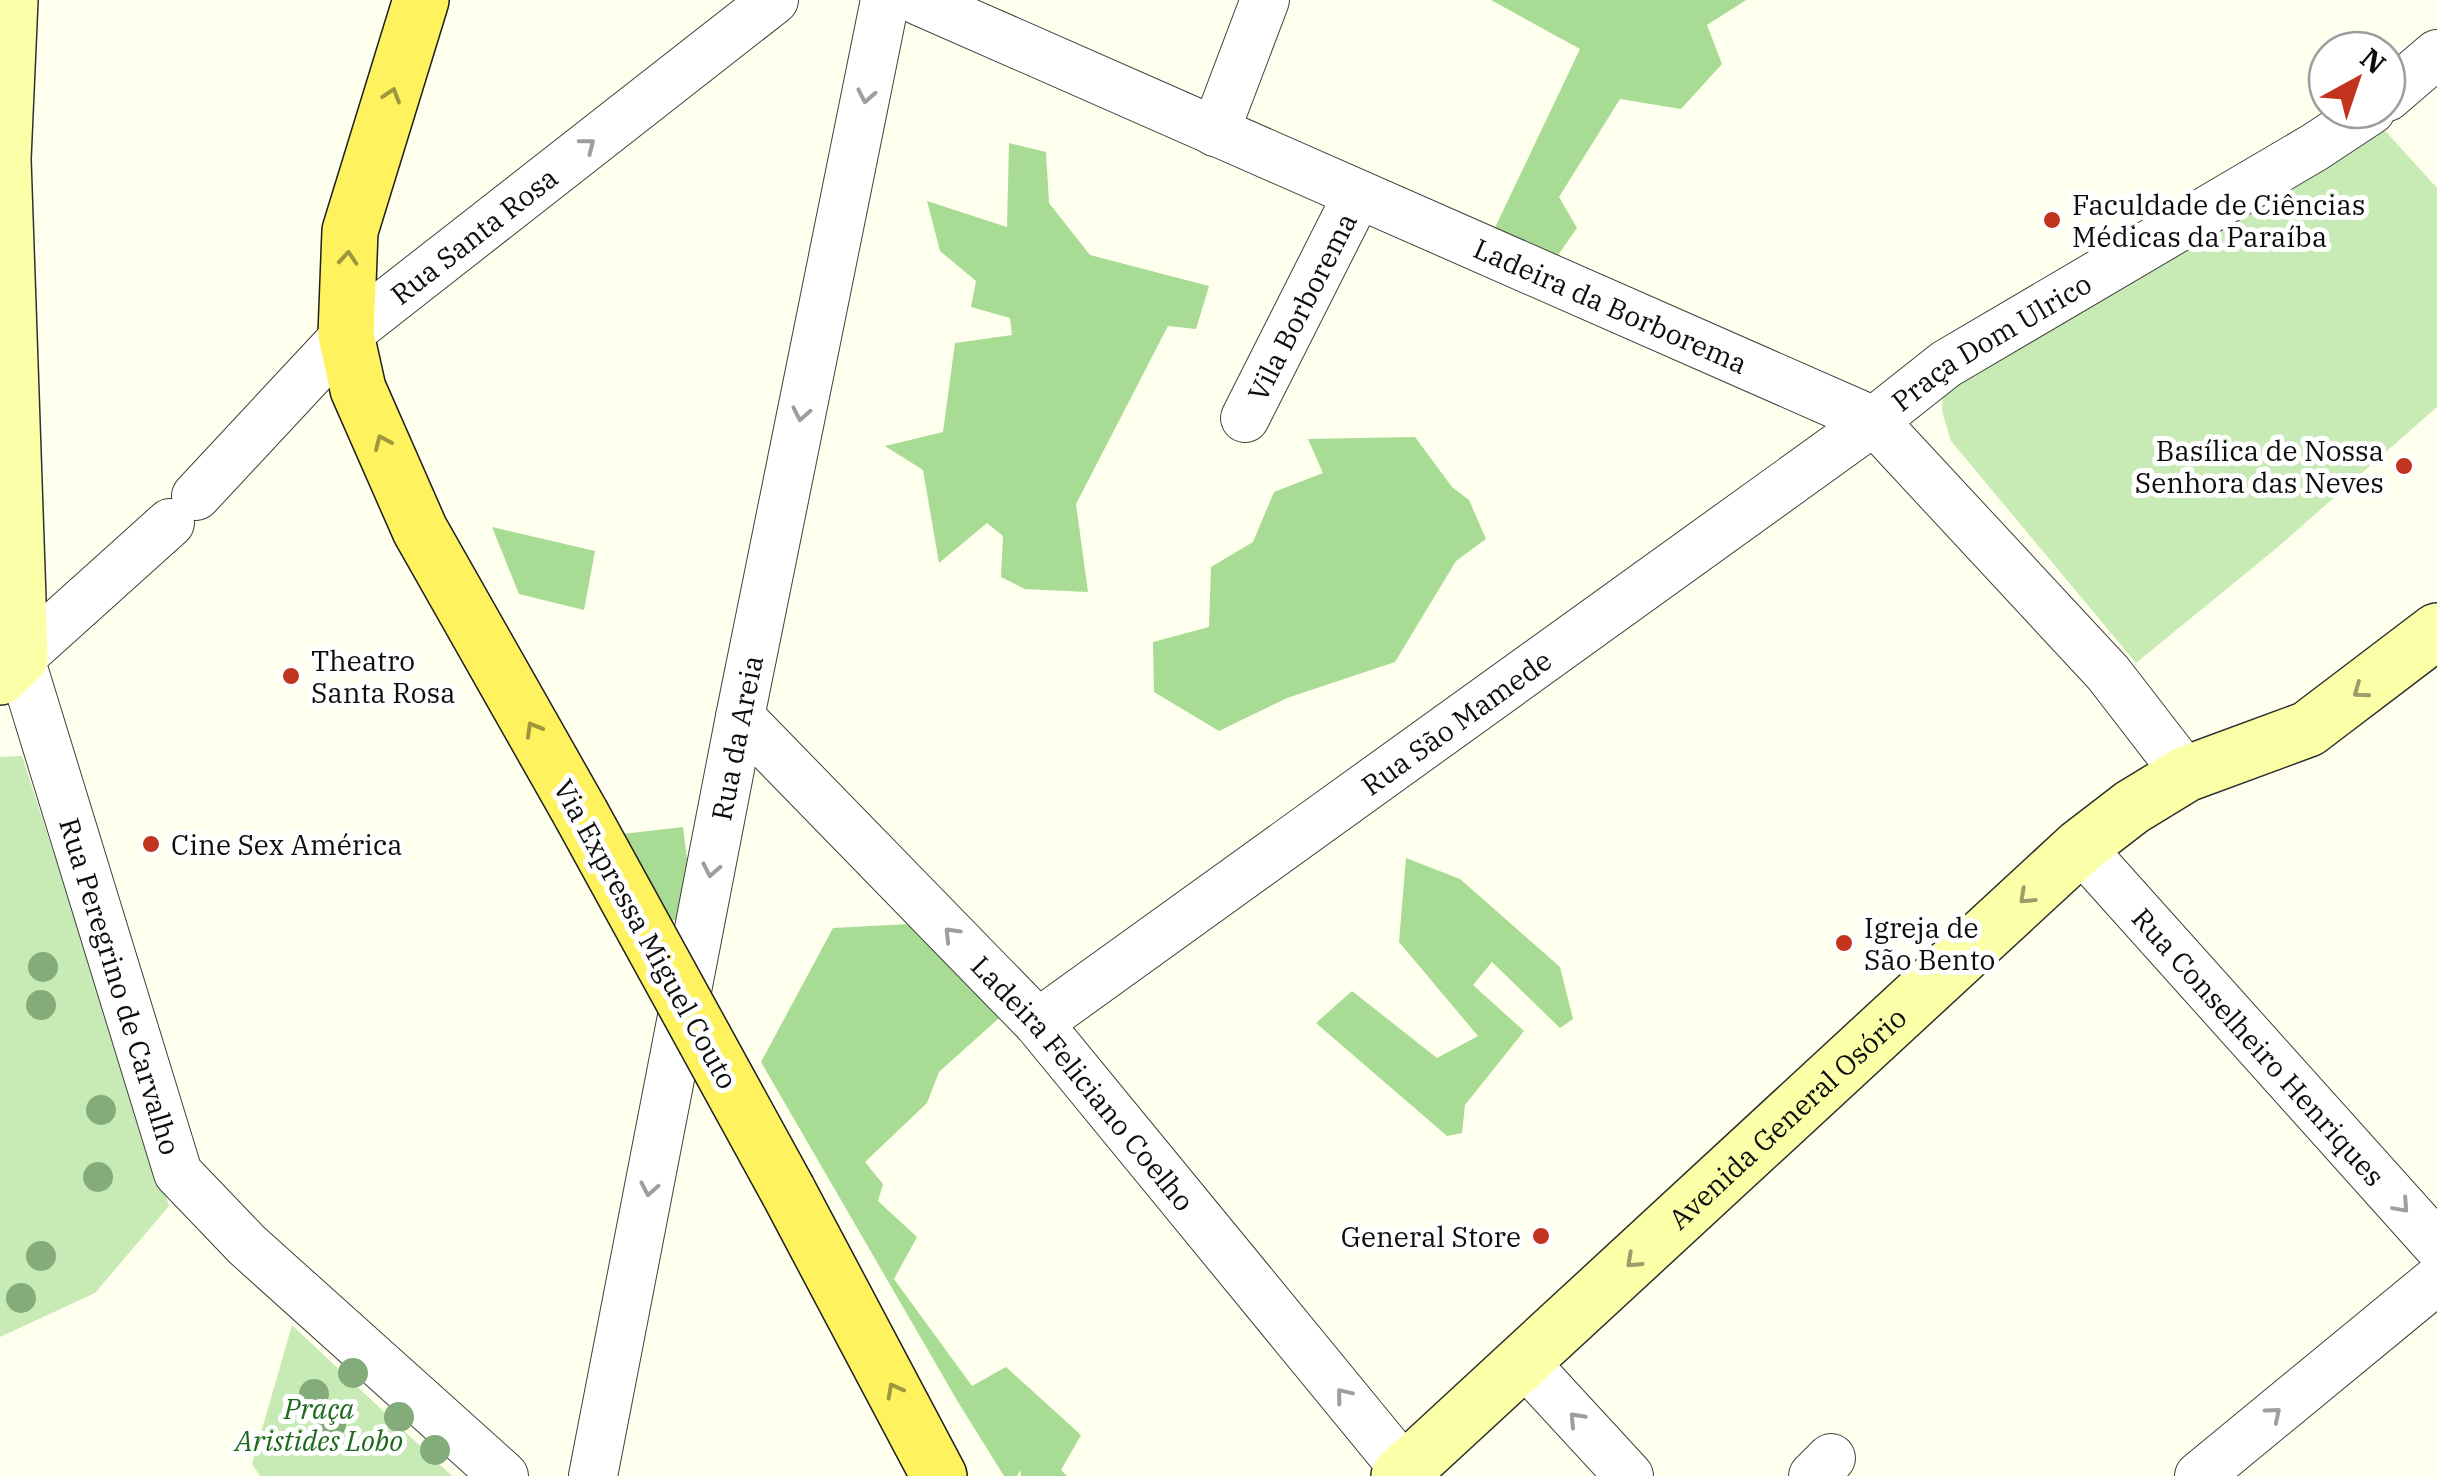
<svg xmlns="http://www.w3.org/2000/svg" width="2437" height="1476" font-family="'IBM Plex Serif',serif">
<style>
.green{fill:#c8ebb5}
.forest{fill:#a8dc94}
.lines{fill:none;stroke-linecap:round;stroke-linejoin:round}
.street-casing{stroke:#404040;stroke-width:50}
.secondary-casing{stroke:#2f2f2f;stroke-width:58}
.primary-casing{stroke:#1e1e1e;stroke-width:58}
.street{stroke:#fff;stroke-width:48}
.secondary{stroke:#faffa8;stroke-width:55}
.primary{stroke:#fef35e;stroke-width:55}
.primary-bridge-casing{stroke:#1e1e1e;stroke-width:58;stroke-linecap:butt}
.primary-bridge{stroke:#fef35e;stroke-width:55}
.tree{fill:#83ac7a}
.oneway{stroke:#9e973e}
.oneway2{stroke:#9e9e9e}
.oneway3{stroke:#9b9e6a}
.poi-dot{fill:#c3341f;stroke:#fff;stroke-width:4}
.labels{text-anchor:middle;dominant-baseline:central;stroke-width:10;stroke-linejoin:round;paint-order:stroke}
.poi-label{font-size:28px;fill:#0d0d0d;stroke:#fff;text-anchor:start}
.street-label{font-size:28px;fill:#0d0d0d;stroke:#fff}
.park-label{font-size:28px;font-style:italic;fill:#1d681b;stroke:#fff}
</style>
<rect width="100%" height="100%" fill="#ffffed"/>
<path class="green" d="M2370 114 2437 188V407L2278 547 2136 663 1951 441 1942 411 1945 366Z
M22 756 169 1206 95 1293 0 1337V757Z
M292 1325 452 1476H260L252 1464Z"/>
<path class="forest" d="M1491 0H1746L1707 25 1722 64 1681 109 1620 99 1559 197 1577 228 1553 262 1491 236 1580 49Z
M1009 143 1046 152 1049 203 1090 255 1209 286 1196 329 1168 326 1076 504 1088 592 1025 589 1001 577 1003 536 987 523 939 563 923 470 885 446 943 432 955 343 1012 335 1010 318 971 307 976 281 940 251 927 201 1007 227Z
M1415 437 1452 487 1469 500 1486 539 1456 561 1395 662 1287 698 1219 731 1154 692 1153 642 1209 627 1211 567 1253 542 1274 492 1323 473 1308 439Z
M492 527 595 551 584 610 519 594Z
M683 827 694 913 657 926 614 835Z
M1406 858 1460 879 1560 967 1573 1019 1560 1028 1492 962 1473 985 1524 1031 1465 1105 1462 1133 1447 1136 1316 1023 1352 991 1437 1058 1478 1036 1399 942Z
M910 924 1008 1010 939 1072 927 1103 865 1162 883 1184 878 1201 917 1237 894 1279 972 1386 1006 1367 1081 1435 1061 1470 1067 1476H1021L1020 1470 1017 1476H1004L958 1402 761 1062 833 928Z"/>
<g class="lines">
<g class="street-casing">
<g id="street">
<path id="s1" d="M917 0 1874 421 2108 673 2186 774"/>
<path d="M2387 97 2437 54"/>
<path d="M1215 132 1265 0"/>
<path id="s2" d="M1245 418 1357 196"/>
<path id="s3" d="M196 496 346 335 774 0"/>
<path id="s4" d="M170 523 20 658 178 1173 247 1245 504 1476"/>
<path id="s5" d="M740 717 1038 1023 1405 1470"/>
<path id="s6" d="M2080 847 2437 1245"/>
<path id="s7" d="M1038 1023 1874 421 1946 364 2315 147 2371 110"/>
<path d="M1524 1362 1629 1476"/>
<path id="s8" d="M593 1476 740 717 885 0"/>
<path d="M1813 1476 1831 1458"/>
<path d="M2199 1476 2437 1280"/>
</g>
</g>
<g class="secondary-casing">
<g id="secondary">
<path d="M0 677 20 658 3 159 10 0"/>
<path id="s9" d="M1399 1476 2080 847 2132 807 2186 774 2308 729 2437 631"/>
</g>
</g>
<g class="primary-casing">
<path id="primary" d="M421 0 350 231 346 335 358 389 420 530 581 814
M788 1191 939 1476"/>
</g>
<use href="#street" class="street"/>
<use href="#secondary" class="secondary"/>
<use href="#primary" class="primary"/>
<g class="primary-bridge-casing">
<path id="primary-bridge" d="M581 814 788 1191"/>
</g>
<use href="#primary-bridge" class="primary-bridge"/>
</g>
<g class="tree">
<circle cx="43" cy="967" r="15"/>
<circle cx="41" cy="1005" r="15"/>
<circle cx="101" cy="1110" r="15"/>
<circle cx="98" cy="1177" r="15"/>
<circle cx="41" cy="1256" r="15"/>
<circle cx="21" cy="1298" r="15"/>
<circle cx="353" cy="1373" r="15"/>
<circle cx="314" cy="1394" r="15"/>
<circle cx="399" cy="1417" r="15"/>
<circle cx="331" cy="1424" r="15"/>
<circle cx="435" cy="1450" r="15"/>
</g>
<defs><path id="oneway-chevron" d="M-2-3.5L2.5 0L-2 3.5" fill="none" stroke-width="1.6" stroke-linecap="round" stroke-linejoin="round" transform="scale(2.5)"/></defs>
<g class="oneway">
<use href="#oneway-chevron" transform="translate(392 95) rotate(-73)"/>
<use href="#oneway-chevron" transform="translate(348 258) rotate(-86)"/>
<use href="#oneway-chevron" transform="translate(382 442) rotate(-114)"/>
<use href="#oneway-chevron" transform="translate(533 729) rotate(-120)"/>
<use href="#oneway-chevron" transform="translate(894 1390) rotate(-118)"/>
</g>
<g class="oneway2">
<use href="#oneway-chevron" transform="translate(866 96) rotate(101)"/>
<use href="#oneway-chevron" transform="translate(588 145) rotate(-38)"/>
<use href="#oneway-chevron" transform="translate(801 414) rotate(101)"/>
<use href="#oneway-chevron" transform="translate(711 870) rotate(101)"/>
<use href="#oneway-chevron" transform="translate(951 934) rotate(-134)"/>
<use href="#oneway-chevron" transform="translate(649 1189) rotate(101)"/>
<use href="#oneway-chevron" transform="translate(2402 1206) rotate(48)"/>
<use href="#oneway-chevron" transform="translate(1343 1395) rotate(-129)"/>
<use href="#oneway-chevron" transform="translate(2274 1414) rotate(-40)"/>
<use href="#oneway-chevron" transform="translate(1576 1419) rotate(-133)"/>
</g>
<g class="oneway3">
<use href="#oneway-chevron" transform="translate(2360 691) rotate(144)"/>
<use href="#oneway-chevron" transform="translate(2026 897) rotate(137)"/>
<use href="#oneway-chevron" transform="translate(1633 1261) rotate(137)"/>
</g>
<g class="poi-dot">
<circle cx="2052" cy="220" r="10"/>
<circle cx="2404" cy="466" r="10"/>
<circle cx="291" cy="676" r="10"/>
<circle cx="151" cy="844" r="10"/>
<circle cx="1844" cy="943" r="10"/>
<circle cx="1541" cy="1236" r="10"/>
</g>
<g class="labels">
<g class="poi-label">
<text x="2072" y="204">Faculdade de Ciências<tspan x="2072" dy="32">Médicas da Paraíba</tspan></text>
<text x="2384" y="450" text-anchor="end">Basílica de Nossa<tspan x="2384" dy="32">Senhora das Neves</tspan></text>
<text x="311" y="660">Theatro<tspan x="311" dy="32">Santa Rosa</tspan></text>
<text x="171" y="844">Cine Sex América</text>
<text x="1864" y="927">Igreja de<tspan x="1864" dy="32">São Bento</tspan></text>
<text x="1521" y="1236" text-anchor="end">General Store</text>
</g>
<g class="street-label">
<text stroke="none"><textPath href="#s3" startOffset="382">Rua Santa Rosa</textPath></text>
<text stroke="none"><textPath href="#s2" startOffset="125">Vila Borborema</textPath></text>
<text stroke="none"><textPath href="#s1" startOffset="758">Ladeira da Borborema</textPath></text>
<text stroke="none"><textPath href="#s7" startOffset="1172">Praça Dom Ulrico</textPath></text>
<text stroke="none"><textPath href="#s7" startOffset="515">Rua São Mamede</textPath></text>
<text stroke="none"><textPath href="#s8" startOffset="752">Rua da Areia</textPath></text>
<text transform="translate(646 934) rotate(61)">Via Expressa Miguel Couto</text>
<text stroke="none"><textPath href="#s4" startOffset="545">Rua Peregrino de Carvalho</textPath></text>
<text stroke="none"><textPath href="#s6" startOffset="268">Rua Conselheiro Henriques</textPath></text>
<text stroke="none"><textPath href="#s5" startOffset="502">Ladeira Feliciano Coelho</textPath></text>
<text stroke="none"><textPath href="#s9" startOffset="528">Avenida General Osório</textPath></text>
</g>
<g class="park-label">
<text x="319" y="1408">Praça<tspan x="319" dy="32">Aristides Lobo</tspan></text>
</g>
</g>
<g transform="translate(2357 80) rotate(40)"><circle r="48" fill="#ffffff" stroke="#9e9e9e" stroke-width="2.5"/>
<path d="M0-8L18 38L0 25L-18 38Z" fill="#c3341f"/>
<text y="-15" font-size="28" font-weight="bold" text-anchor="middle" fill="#0d0d0d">N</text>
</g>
</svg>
